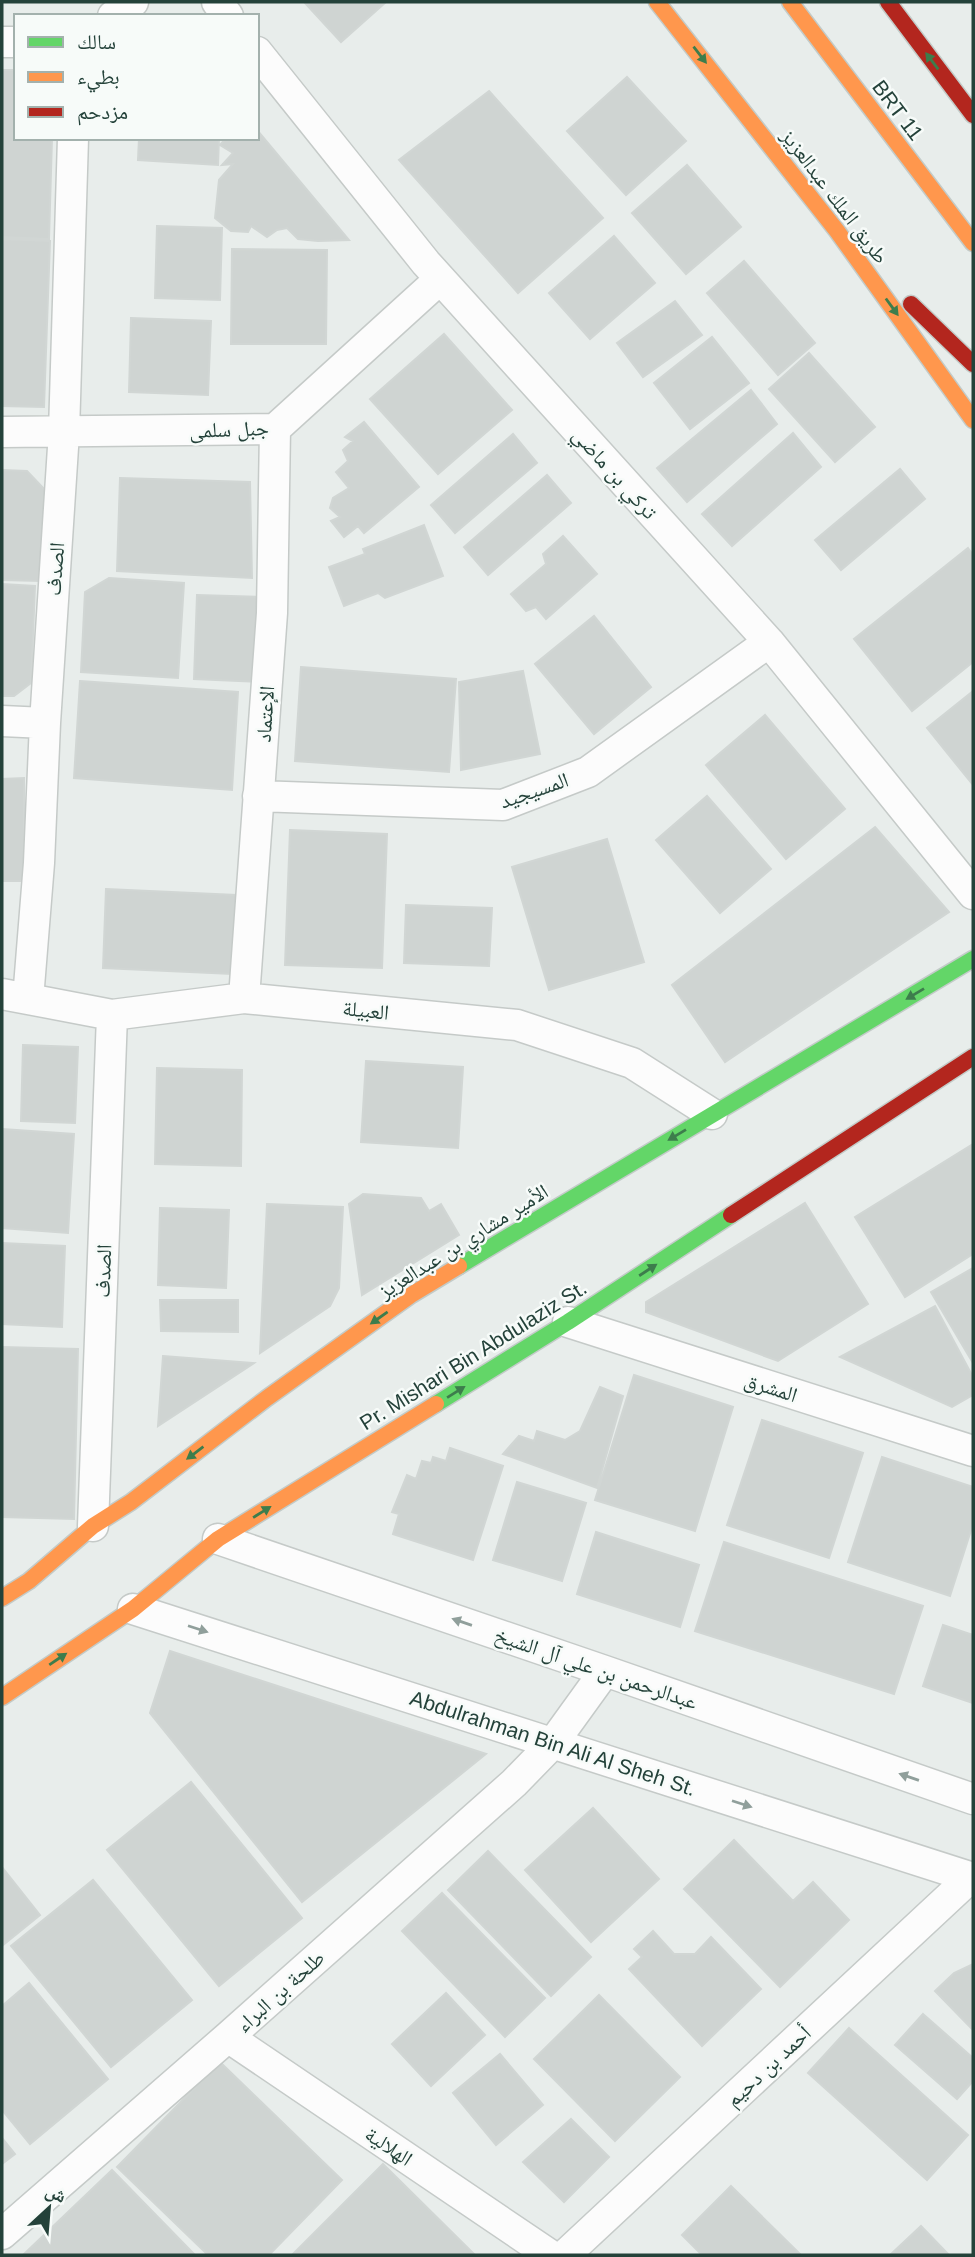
<svg xmlns="http://www.w3.org/2000/svg" width="975" height="2257" font-family="Arial,'Noto Naskh Arabic',sans-serif">
<style>
.building{fill:#cfd4d2;stroke:#d1d6d4;stroke-width:2}
.lines{fill:none;stroke-linecap:round;stroke-linejoin:round}
.street-casing{stroke:#c5cac8;stroke-width:33}
.fast-casing{stroke:#c3cbc8;stroke-width:19}
.slow-casing{stroke:#c3cbc8;stroke-width:19}
.jam-casing{stroke:#c3cbc8;stroke-width:19}
.street{stroke:#fcfcfc;stroke-width:30}
.fast{stroke:#63d668;stroke-width:16}
.slow{stroke:#ff974d;stroke-width:16}
.jam{stroke:#b3261e;stroke-width:16}
.oneway{fill:#3d7d4c}
.oneway2{fill:#909f9b}
.labels{text-anchor:middle;dominant-baseline:central;stroke-width:5;stroke-linejoin:round;paint-order:stroke}
.street-label{font-size:21px;fill:#24423a;stroke:#f7fbf9}
</style>
<rect width="100%" height="100%" fill="#e8edeb"/>
<path class="building" d="M304 2H386L341 42Z
M2 70H16V138H52L49 239 2 237Z
M627 77 686 141 626 195 567 131Z
M489 91 603 218 518 293 399 160Z
M257 130 349 240 318 241 298 239 287 228 277 230 267 237 251 226 248 232 231 231 215 218 219 180 233 164 222 165 233 153 220 145 226 138H257Z
M139 138H219L218 165 138 160Z
M687 165 741 227 686 274 632 213Z
M157 226 222 228 220 300 155 298Z
M614 236 655 283 590 339 549 293Z
M2 239 50 241 44 407 2 406Z
M232 249 327 250 326 344H231Z
M744 261 815 343 778 375 707 293Z
M675 301 702 335 643 377 617 343Z
M131 318 211 321 208 395 129 392Z
M444 334 512 410 438 474 370 399Z
M712 337 749 383 690 429 654 383Z
M809 353 875 427 835 462 769 389Z
M751 390 777 424 687 502 657 468Z
M364 422 419 487 364 533 358 526 344 537 331 521 340 517 330 508 333 498 349 488 336 472 348 461 343 450 353 441 345 437Z
M793 433 821 467 732 546 702 514Z
M513 434 537 463 455 533 431 505Z
M900 469 925 499 841 570 815 540Z
M2 470 27 471 49 494 41 581 2 580Z
M547 475 571 503 488 575 464 547Z
M120 478 250 482 252 578 117 571Z
M424 525 443 576 385 598 378 593 344 606 329 567 365 554 363 549Z
M563 536 597 574 546 619 536 607 526 611 511 594 546 564 543 554Z
M968 548 973 555V662L912 711 854 639Z
M109 578 184 583 178 678 81 672 85 592Z
M2 584 35 586 31 683 14 696H2Z
M197 595 263 597 260 682 194 679Z
M594 616 651 687 594 734 535 664Z
M301 667 456 679 449 772 295 761Z
M523 671 540 754 461 770 459 682Z
M80 681 238 692 232 790 74 778Z
M973 691V785L927 728Z
M765 715 845 809 786 859 706 765Z
M24 778V881H2V779Z
M707 796 771 869 720 913 656 840Z
M875 827 949 912 725 1062 672 985Z
M290 830 387 834 382 968 285 965Z
M607 839 644 962 549 990 512 867Z
M106 889 236 895 232 974 103 968Z
M406 905 492 908 489 966 404 963Z
M23 1045 78 1047 75 1123 21 1121Z
M366 1061 463 1067 458 1148 361 1142Z
M157 1068 242 1070 241 1166 155 1164Z
M2 1129 74 1134 68 1233 2 1228Z
M973 1144V1254L905 1297 855 1217Z
M363 1194 421 1198 429 1211 441 1204 459 1235 362 1295 349 1204Z
M805 1203 868 1304 778 1361 646 1312V1302Z
M267 1204 343 1207 339 1288 330 1306 260 1353Z
M160 1208 229 1210 226 1288 158 1285Z
M2 1243 65 1246 62 1327 2 1324Z
M973 1268V1363L931 1292Z
M160 1300H238V1332L161 1331Z
M935 1306 973 1377V1395L952 1407 840 1357Z
M2 1347 78 1349 74 1519 2 1517Z
M163 1356 254 1363 158 1426Z
M634 1375 733 1407 695 1531 595 1500Z
M600 1387 623 1396 597 1488 503 1454 519 1436 534 1441 537 1431 565 1440 580 1431Z
M762 1420 863 1453 829 1558 727 1525Z
M450 1448 503 1466 473 1560 393 1534 399 1514 392 1512 407 1475 416 1479 422 1461 431 1463 433 1457 446 1461Z
M882 1457 973 1487V1524L950 1596 848 1562Z
M517 1482 586 1503 562 1581 493 1560Z
M596 1532 699 1565 680 1627 577 1594Z
M724 1542 923 1606 894 1694 695 1631Z
M943 1625 973 1635V1703L923 1686Z
M170 1651 486 1754 302 1902 150 1713Z
M191 1782 302 1918 219 1986 107 1850Z
M593 1808 659 1879 591 1942 525 1870Z
M734 1840 793 1901 813 1882 849 1920 780 1987 684 1889Z
M488 1851 591 1957 551 1996 448 1890Z
M2 1867 40 1915 2 1946Z
M93 1880 192 2000 111 2067 11 1946Z
M442 1893 545 1998 505 2037 402 1931Z
M653 1931 674 1954H695L711 1937 761 1989 702 2046 629 1969 642 1957 634 1949Z
M973 1964V2030L935 1991 954 1973Z
M29 1983 108 2079 30 2144 2 2110V2006Z
M446 1993 485 2035 431 2086 392 2044Z
M599 1995 680 2077 615 2141 534 2059Z
M923 2014 973 2058V2081L957 2099 895 2045Z
M849 2028 968 2135 927 2180 808 2073Z
M500 2054 543 2105 496 2145 453 2093Z
M220 2062 342 2180 269 2255H208L117 2167Z
M571 2119 609 2157 564 2202 523 2162Z
M2 2138 15 2154 2 2164Z
M383 2164 475 2255H292Z
M112 2170 195 2255H23Z
M731 2186 801 2255H702L682 2235Z
M921 2226 949 2255H890Z"/>
<g class="lines">
<g class="street-casing">
<path id="street" d="M217 2 228 16
M113 16 133 2
M2 42H16
M257 52 426 263 769 642 973 894
M2 432 275 429 440 279
M2 721 45 723
M258 796 503 805 588 772 769 642
M2 994 112 1015 244 998 517 1025 632 1063 712 1114
M244 998 272 613 275 429
M28 999 39 863 45 723 64 432 73 138
M568 1322 973 1451
M93 1526 112 1015
M218 1539 605 1671 973 1799
M133 1609 973 1878
M228 2037 550 2255
M2 2234 228 2037 514 1783 553 1743 605 1671
M565 2255 971 1877"/>
</g>
<g class="fast-casing">
<path id="fast" d="M459 1266 973 959
M436 1404 568 1322 731 1215"/>
</g>
<g class="slow-casing">
<path id="slow" d="M657 2 837 231 973 420
M790 2 973 243
M2 1598 29 1581 93 1526 131 1502 267 1398 411 1295 459 1266
M2 1697 133 1609 218 1539 436 1404"/>
</g>
<g class="jam-casing">
<path id="jam" d="M888 2 973 115
M911 304 973 364
M731 1215 973 1057"/>
</g>
<use href="#street" class="street"/>
<use href="#fast" class="fast"/>
<use href="#slow" class="slow"/>
<use href="#jam" class="jam"/>
</g>
<defs><path id="oneway-solid" d="M-6-.8H1V-3.2L6.5 0L1 3.2V.8H-6Z" transform="scale(1.75)"/></defs>
<g class="oneway">
<use href="#oneway-solid" transform="translate(700 55) rotate(52)"/>
<use href="#oneway-solid" transform="translate(932 61) rotate(-127)"/>
<use href="#oneway-solid" transform="translate(892 307) rotate(54)"/>
<use href="#oneway-solid" transform="translate(915 994) rotate(149)"/>
<use href="#oneway-solid" transform="translate(677 1135) rotate(149)"/>
<use href="#oneway-solid" transform="translate(648 1270) rotate(-33)"/>
<use href="#oneway-solid" transform="translate(379 1318) rotate(145)"/>
<use href="#oneway-solid" transform="translate(456 1392) rotate(-32)"/>
<use href="#oneway-solid" transform="translate(195 1453) rotate(143)"/>
<use href="#oneway-solid" transform="translate(262 1512) rotate(-32)"/>
<use href="#oneway-solid" transform="translate(58 1659) rotate(-34)"/>
</g>
<g class="oneway2">
<use href="#oneway-solid" transform="translate(462 1622) rotate(-161)"/>
<use href="#oneway-solid" transform="translate(198 1629) rotate(18)"/>
<use href="#oneway-solid" transform="translate(909 1777) rotate(-161)"/>
<use href="#oneway-solid" transform="translate(742 1804) rotate(18)"/>
</g>
<g class="labels">
<g class="street-label">
<text transform="translate(898 110) rotate(53)">BRT 11</text>
<text transform="translate(835 196) rotate(53)">طريق الملك عبدالعزيز</text>
<text transform="translate(229 429) rotate(-2)">جبل سلمى</text>
<text transform="translate(615 473) rotate(48)">تركي بن ماضي</text>
<text transform="translate(55 569) rotate(-86)">الصدف</text>
<text transform="translate(265 714) rotate(-86)">الإعتماد</text>
<text transform="translate(534 790) rotate(-19)">المسيجيد</text>
<text transform="translate(366 1010) rotate(6)">العبيلة</text>
<text transform="translate(463 1241) rotate(-32)">الأمير مشاري بن عبدالعزيز</text>
<text transform="translate(103 1271) rotate(-88)">الصدف</text>
<text transform="translate(473 1355) rotate(-32)">Pr. Mishari Bin Abdulaziz St.</text>
<text transform="translate(771 1387) rotate(18)">المشرق</text>
<text transform="translate(596 1668) rotate(19)">عبدالرحمن بن علي آل الشيخ</text>
<text transform="translate(553 1743) rotate(18)">Abdulrahman Bin Ali Al Sheh St.</text>
<text transform="translate(280 1991) rotate(-42)">طلحة بن البراء</text>
<text transform="translate(768 2066) rotate(-43)">أحمد بن دحيم</text>
<text transform="translate(389 2146) rotate(34)">الهلالية</text>
</g>
</g>
<rect width="975" height="2257" fill="none" stroke="#24423a" stroke-width="7"/>
<rect x="14" y="14" width="245" height="126" fill="#f7fbf9" stroke="#a3b1ad" stroke-width="2"/>
<rect x="28" y="37" width="35" height="10" fill="#63d668" stroke="#a3b1ad" stroke-width="2"/>
<text x="77" y="49" font-size="21" fill="#24423a">سالك</text>
<rect x="28" y="72" width="35" height="10" fill="#ff974d" stroke="#a3b1ad" stroke-width="2"/>
<text x="77" y="84" font-size="21" fill="#24423a">بطيء</text>
<rect x="28" y="107" width="35" height="10" fill="#b3261e" stroke="#a3b1ad" stroke-width="2"/>
<text x="77" y="119" font-size="21" fill="#24423a">مزدحم</text>
<g transform="translate(49 2208) rotate(26)" stroke="#f7fbf9" stroke-width="5" paint-order="stroke">
<path d="M0-5L12 26L0 18L-12 26Z" fill="#24423a"/>
<text y="-10" font-size="19" font-weight="bold" text-anchor="middle" fill="#24423a">ش</text>
</g>
</svg>
